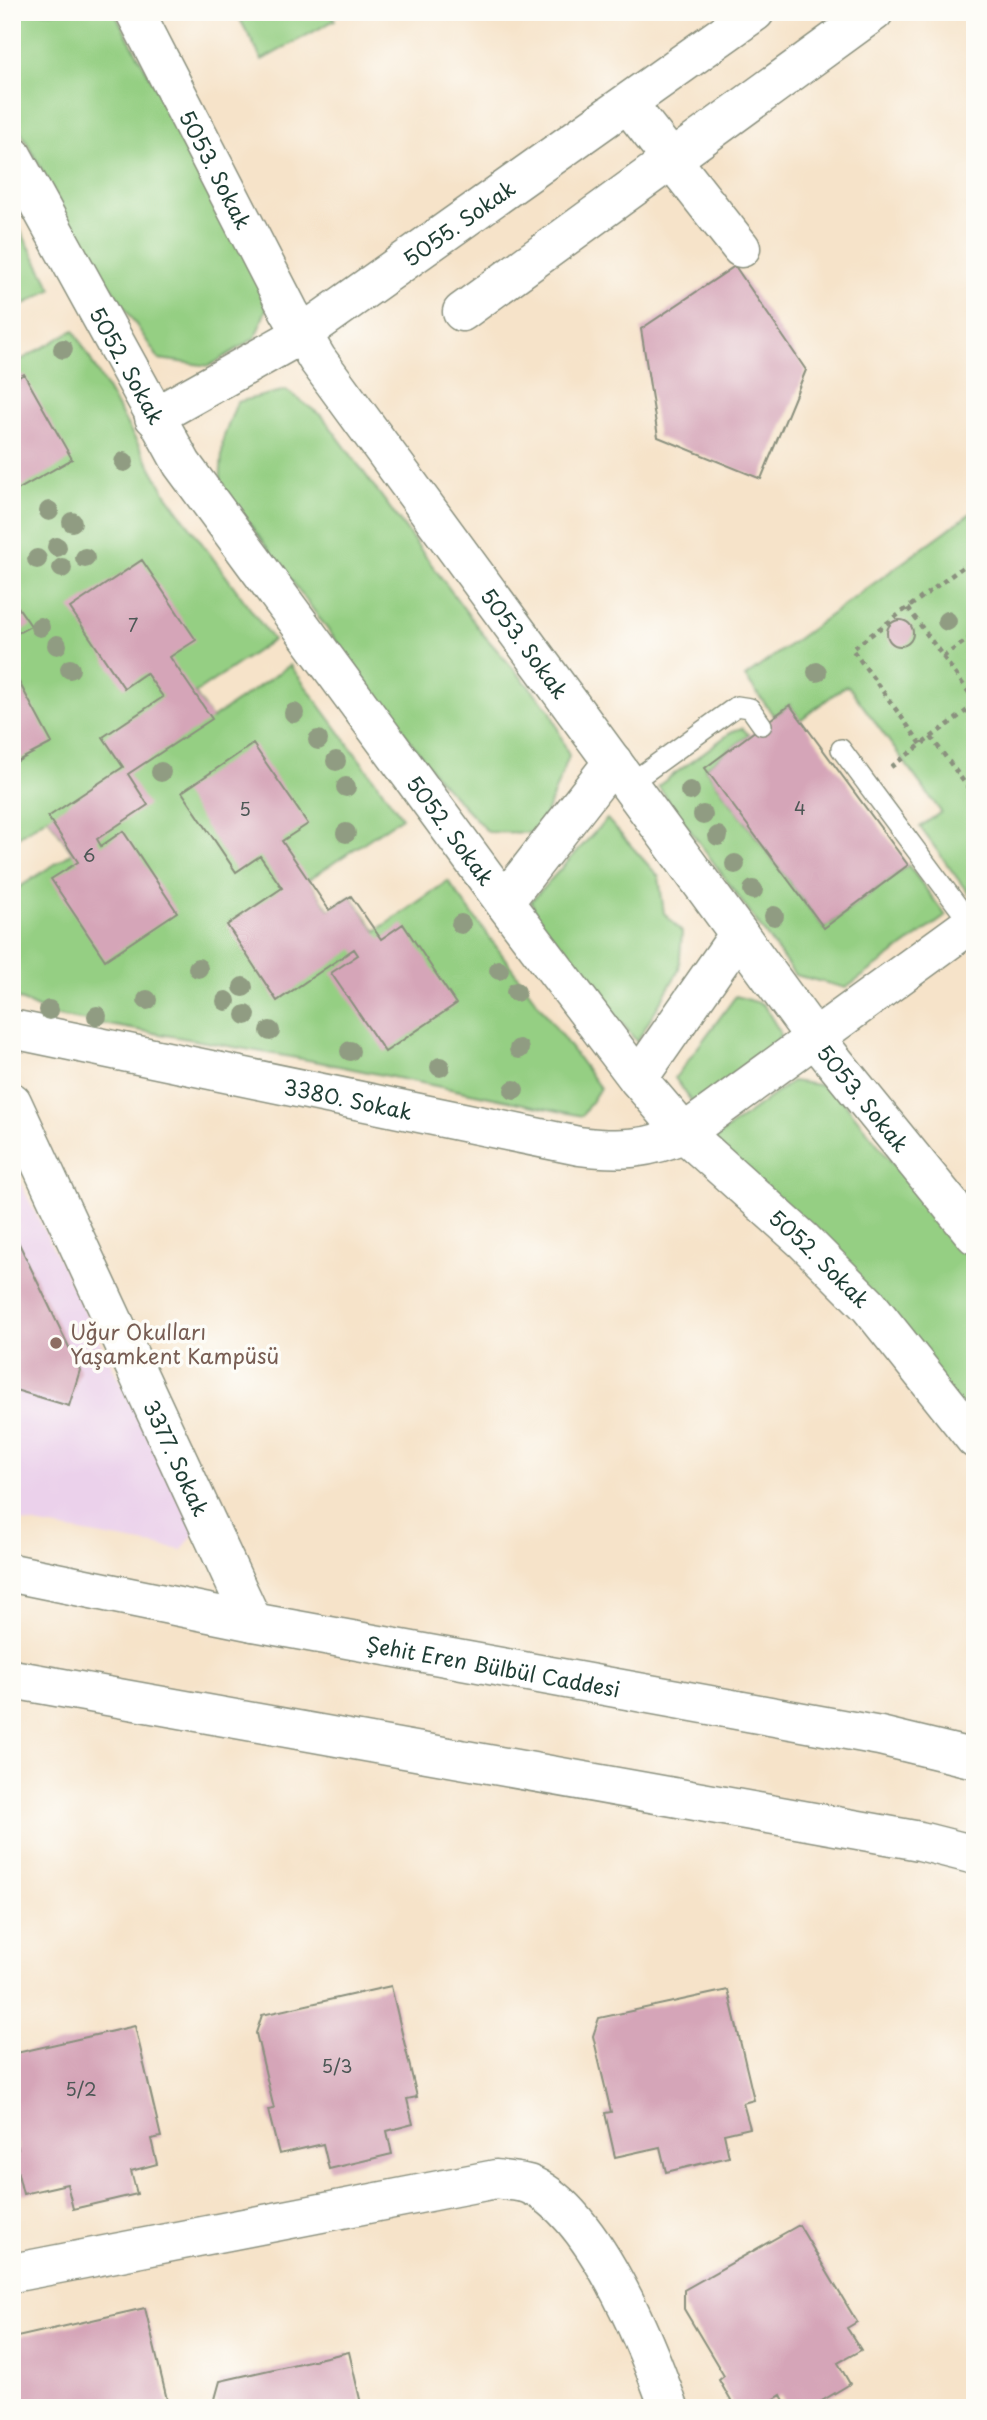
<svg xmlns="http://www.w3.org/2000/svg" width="987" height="2420" font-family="'Playpen Sans',sans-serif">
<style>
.built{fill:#ebd1eb}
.green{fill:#95cf83;stroke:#5a865c;stroke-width:2}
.building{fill:#d5a5b8}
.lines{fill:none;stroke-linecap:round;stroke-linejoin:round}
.service-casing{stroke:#8a907e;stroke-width:22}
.minor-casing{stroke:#8a907e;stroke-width:41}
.secondary-casing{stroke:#8a907e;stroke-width:41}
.path{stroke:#8a907e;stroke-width:4.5;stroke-dasharray:5 5;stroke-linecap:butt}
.service{stroke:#fff;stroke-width:19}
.minor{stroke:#fff;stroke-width:38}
.secondary{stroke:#fff;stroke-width:38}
.tree{fill:#909c82}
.education-dot{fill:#8d6e63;stroke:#fdfcf7;stroke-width:2.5}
.labels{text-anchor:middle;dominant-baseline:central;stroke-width:7;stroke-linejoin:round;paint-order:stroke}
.number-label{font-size:18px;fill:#4c5755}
.street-label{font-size:21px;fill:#1f3d34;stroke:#fdfcf7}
.education-label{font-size:21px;fill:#785e54;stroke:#fdfcf7;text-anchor:start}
</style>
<rect width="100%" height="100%" fill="#fdfcf7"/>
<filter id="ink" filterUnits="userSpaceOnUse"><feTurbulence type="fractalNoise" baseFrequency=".0143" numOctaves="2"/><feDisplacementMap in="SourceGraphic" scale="14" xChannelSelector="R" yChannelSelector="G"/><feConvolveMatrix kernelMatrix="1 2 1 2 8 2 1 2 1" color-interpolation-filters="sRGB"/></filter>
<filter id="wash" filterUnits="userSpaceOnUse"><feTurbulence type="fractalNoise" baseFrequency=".00686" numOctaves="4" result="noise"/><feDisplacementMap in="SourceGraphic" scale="28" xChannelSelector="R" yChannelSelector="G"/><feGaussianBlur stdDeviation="1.57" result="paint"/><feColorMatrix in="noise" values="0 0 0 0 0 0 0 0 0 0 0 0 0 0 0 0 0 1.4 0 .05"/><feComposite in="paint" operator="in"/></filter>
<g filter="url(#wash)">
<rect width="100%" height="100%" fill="#f6e3c9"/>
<path class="built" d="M12 1166 195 1532 182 1550 12 1520Z"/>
<path class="green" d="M12 12H114L266 285 267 307 255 338 209 366 159 359 81 243 12 115Z
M236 12H330L335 20 262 60Z
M12 215 52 289 12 311Z
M74 330 166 494 273 640 195 693 211 719 290 665 402 817 308 880 329 910 351 896 376 931 448 881 600 1088 582 1116 319 1062 52 1015 12 996V892L72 853 48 817 12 841V365Z
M286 390 323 417 482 633 550 710 569 756 538 833 488 832 439 780 220 484 223 439 237 402Z
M975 510V895L971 897 920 827 941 812 849 687 845 686 800 720 790 705 774 716 745 677Z
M742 728 749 735 705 768 824 928 908 865 946 916 846 988 795 975 658 786 733 731Z
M607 819 659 877 664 913 682 932 679 970 637 1042 536 915 531 901Z
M736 996 763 1004 780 1032 778 1044 694 1105 675 1078Z
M792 1081 832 1087 975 1267V1424L714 1139Z"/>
<g id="blocks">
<path class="building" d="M735 266 806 370 761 479 658 437 641 329Z
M24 374 72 459 12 493V381Z
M142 560 196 640 170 657 212 719 128 774 148 805 97 839 101 846 123 831 177 912 105 960 51 879 78 862 48 817 123 767 103 737 163 697 146 673 124 688 70 608Z
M12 598 31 626 12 636Z
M887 633a13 13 0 1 1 26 0a13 13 0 1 1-26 0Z
M12 669 52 743 12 764Z
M790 705 908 865 824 928 705 768Z
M253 744 308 824 282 841 329 910 351 896 381 939 403 924 456 1004 385 1052 331 973 358 955 354 949 277 1001 227 925 282 888 260 856 236 872 182 792Z
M12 1229 80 1370 69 1406 12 1389Z
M391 1986 417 2097 407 2099 413 2124 387 2131 392 2154 329 2169 323 2144 279 2154 268 2110 274 2109 256 2033 262 2015Z
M728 1990 754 2100 743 2103 750 2128 724 2134 729 2157 666 2172 660 2147 615 2157 605 2113 611 2112 593 2036 599 2018Z
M135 2026 161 2137 151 2139 157 2164 131 2171 137 2194 73 2209 67 2184 23 2194 12 2150 18 2149 12 2122V2054Z
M799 2225 857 2322 847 2328 861 2350 838 2363 850 2384 810 2408H788L781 2395 760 2408H735L719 2380 724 2376 684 2309V2290Z
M145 2308 169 2408H23L12 2361 17 2337Z
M349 2352 362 2408H217L215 2399 220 2381Z"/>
</g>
</g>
<g filter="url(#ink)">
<use href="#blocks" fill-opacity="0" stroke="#8a907e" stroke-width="2"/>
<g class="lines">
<g class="service-casing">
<path id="service" d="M841 749 971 924
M629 784 737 706 750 708 762 725"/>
</g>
<g class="minor-casing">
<g id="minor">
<path id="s1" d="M135 12 289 311 317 359 815 1038 975 1235"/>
<path d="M628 104 741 248"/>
<path id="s2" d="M12 155 182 464 504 902 638 1079 684 1133 803 1240 869 1306 975 1439"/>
<path d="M462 312 874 12"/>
<path id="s3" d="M154 417 302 334 755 12"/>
<path d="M504 902 613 762"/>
<path id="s4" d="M12 1029 579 1146C617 1151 650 1150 684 1133L975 921"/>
<path d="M638 1079 739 934"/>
<path id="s5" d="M12 1102 253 1622"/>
<path d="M12 2273 496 2179C506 2181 519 2181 528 2184 593 2209 647 2345 669 2408"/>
</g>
</g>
<g class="secondary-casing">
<g id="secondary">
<path id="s6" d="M12 1573 253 1622 880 1736 975 1759"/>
<path d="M12 1679 920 1841 975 1855"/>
</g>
</g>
<path class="path" d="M908 608 970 694
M943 657 975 634
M974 707 970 694 975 682
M931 737 975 797
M921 744 852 649 975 558
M891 767 973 706"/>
<use href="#service" class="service"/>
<use href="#minor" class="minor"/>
<use href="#secondary" class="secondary"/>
</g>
<g class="tree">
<circle cx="63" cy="349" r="10"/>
<circle cx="124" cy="462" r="10"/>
<circle cx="49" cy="511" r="10"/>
<circle cx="72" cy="522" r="10"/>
<circle cx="57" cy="547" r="10"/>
<circle cx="85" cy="558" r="10"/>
<circle cx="37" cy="559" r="10"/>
<circle cx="62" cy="568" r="10"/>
<circle cx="947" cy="621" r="10"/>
<circle cx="40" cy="627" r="10"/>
<circle cx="57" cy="645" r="10"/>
<circle cx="70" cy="669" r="10"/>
<circle cx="817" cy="672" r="10"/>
<circle cx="294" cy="713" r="10"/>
<circle cx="318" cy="740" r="10"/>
<circle cx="336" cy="761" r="10"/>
<circle cx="161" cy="772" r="10"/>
<circle cx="346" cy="787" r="10"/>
<circle cx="690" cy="791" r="10"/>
<circle cx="703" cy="815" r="10"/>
<circle cx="346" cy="833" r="10"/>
<circle cx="718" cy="836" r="10"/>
<circle cx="735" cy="864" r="10"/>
<circle cx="753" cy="890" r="10"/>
<circle cx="774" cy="916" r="10"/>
<circle cx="461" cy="924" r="10"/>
<circle cx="198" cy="968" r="10"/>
<circle cx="499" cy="970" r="10"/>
<circle cx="243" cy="987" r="10"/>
<circle cx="516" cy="992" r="10"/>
<circle cx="147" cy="1000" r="10"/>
<circle cx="226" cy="1001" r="10"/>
<circle cx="49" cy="1010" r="10"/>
<circle cx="246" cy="1015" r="10"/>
<circle cx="97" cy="1016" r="10"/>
<circle cx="270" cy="1031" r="10"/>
<circle cx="519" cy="1049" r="10"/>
<circle cx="350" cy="1051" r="10"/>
<circle cx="440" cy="1067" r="10"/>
<circle cx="514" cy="1090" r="10"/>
</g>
</g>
<circle class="education-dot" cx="56" cy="1343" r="7"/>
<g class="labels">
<g class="number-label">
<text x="133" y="624">7</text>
<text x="800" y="807">4</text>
<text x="245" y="808">5</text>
<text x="89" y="854">6</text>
<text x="337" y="2065">5/3</text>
<text x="81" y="2088">5/2</text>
</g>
<g class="street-label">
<text stroke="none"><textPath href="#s1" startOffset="177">5053. Sokak</textPath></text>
<text stroke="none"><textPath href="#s3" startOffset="362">5055. Sokak</textPath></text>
<text stroke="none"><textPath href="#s2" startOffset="240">5052. Sokak</textPath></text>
<text stroke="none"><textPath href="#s1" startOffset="744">5053. Sokak</textPath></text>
<text stroke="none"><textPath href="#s2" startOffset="807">5052. Sokak</textPath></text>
<text stroke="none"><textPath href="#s1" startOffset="1311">5053. Sokak</textPath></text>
<text stroke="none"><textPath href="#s4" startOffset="343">3380. Sokak</textPath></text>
<text stroke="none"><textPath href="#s2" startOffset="1374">5052. Sokak</textPath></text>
<text stroke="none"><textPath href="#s5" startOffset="392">3377. Sokak</textPath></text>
<text stroke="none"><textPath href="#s6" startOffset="490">Şehit Eren Bülbül Caddesi</textPath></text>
</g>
<g class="education-label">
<text x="70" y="1331">Uğur Okulları<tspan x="70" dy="24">Yaşamkent Kampüsü</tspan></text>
</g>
</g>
<rect width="987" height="2420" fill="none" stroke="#fdfcf7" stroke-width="42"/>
</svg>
